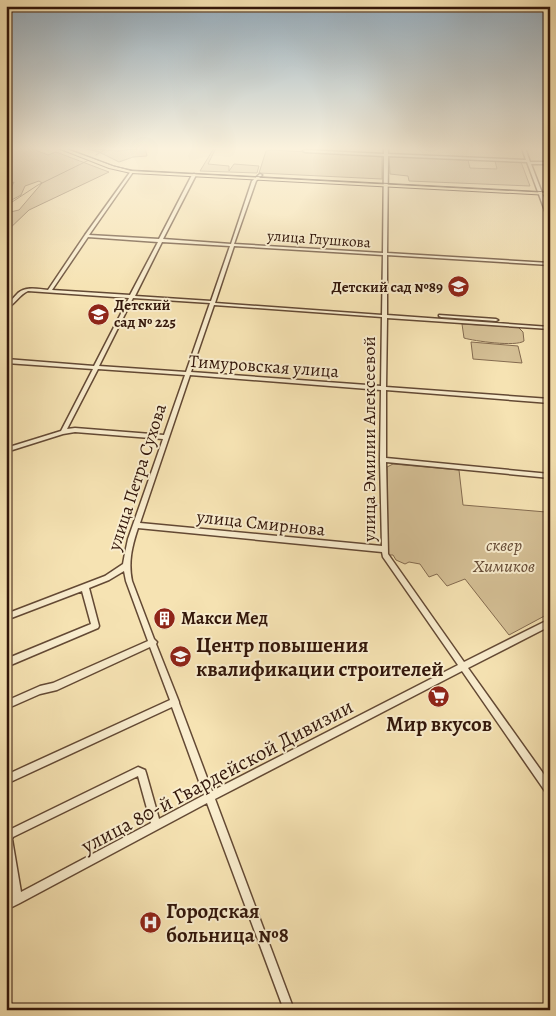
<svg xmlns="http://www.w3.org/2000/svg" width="556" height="1016" viewBox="0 0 556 1016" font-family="Alegreya,serif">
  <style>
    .green { fill: #d5c096; stroke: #846b50 }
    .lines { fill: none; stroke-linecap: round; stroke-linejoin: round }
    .stream { stroke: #7f674d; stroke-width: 1 }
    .minor-casing { stroke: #634934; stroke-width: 3 }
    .major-casing { stroke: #32160a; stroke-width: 2 }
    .minor { fill: #f9edce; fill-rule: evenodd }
    .major { fill: #f6e3b3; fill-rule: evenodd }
    .tram { stroke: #32160a; stroke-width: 1 }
    .labels { text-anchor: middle; stroke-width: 4; stroke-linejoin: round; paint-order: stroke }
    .far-street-label { font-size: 15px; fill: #32160a; stroke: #f9edce }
    .far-poi-label { font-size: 15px; font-weight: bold; fill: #32160a; stroke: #f9edce; text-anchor: end }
    .street-label { font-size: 18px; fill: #32160a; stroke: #f9edce }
    .park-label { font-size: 18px; font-style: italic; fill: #634934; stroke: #f9edce }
    .poi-label { font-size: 18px; font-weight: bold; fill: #32160a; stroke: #f9edce; text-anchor: start }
    .near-poi-label { font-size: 21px; font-weight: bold; fill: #32160a; stroke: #f9edce; text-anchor: start }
    .near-street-label { font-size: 21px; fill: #32160a; stroke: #f9edce }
  </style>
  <rect width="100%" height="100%" fill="#f6e3b3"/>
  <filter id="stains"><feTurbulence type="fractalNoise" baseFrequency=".004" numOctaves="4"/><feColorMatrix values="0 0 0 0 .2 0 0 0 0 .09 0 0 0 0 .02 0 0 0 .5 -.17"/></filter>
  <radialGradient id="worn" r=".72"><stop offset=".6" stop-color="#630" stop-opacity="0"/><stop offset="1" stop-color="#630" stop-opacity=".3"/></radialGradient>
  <path class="green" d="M6,148h24l18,7 8,-3 53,20 -80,38 -23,22v-19l13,-3 23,-27 -3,-2 -14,5 -4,9 -15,8v-8l4,-5 -4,1v-2l5,-1 3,-6 -8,4z
    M84,148l33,3 28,-3 2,8 -14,1 -14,5 -20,-10z
    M214,148h2l-8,16 21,2v5l5,-7 25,2 -2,7 -57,-2z
    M271,150l111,6v23l-123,-6 7,-22z
    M389,156l79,4 2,8 27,1 -2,-8 26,1 9,24 -121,-5 -1,-5 -18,-2z
    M462,324l56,3 5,5 1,9c-8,6 -50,0 -60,-3z
    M471,342l47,4 4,17 -49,-4z
    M393,464l66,6 4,35 83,7 4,17v84l-41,22 -44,-56 -18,7 -10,-12 -8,3 -9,-13 -11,-2 -4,2 -9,-4 -3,-5h-4l-1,-5 -1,-83z"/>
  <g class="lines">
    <path class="stream" d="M96,155l12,-7
      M6,206l32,-21 51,-25"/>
    <defs>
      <path id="minor" d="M384,148h4v6l138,6 -4,-12h3l5,14h20v2h-19l19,50v6l-2,-1 -21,-57 -139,-6 -1,97 163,10v2l-163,-10v60l163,12v2l-163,-11 -1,69 164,12v4l-164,-13v68l164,16v4l-164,-16 2,92 76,108 86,-43v7l-82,42 82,115v12l-3,-1 -85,-123 -247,128 79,211h-10l-77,-207 -187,100 -14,7v-10l6,-3 -6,-35 1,-31 131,-64 7,3 1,3 13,46 45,-24 -32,-88 -166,77v-9l164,-75 -20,-53 -93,43 -17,4 -34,15v-8l34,-15 13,-3 95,-42 -22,-60 -2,-10 -15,9 -20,8 10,38 -1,2 -92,39v-8l85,-35 -9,-33 -76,29v-6l99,-38 18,-12 2,-11 3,-14 35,-100 -88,-7 -12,2 -57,18v-4l55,-17 32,-62 -87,-6v-4l88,7 35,-68 -101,-7c-9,4 -13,13 -22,18v-3c4,-4 8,-9 12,-13 8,-7 20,-4 30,-3l37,-55 46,-64 2,1 -44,63 70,4 33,-64 2,-1 2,1 -33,64 68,5 21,-63 8,-7 2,1 -6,6 -22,63 149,9 1,-97 -79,-4 -2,-1 2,-1 79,4zM88,237l70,5 -28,53 -78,-5zM162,242l68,4 -19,55 -76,-5zM234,246l149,9 -1,60 -167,-12zM133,298l77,5 -24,69 -87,-6zM214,305l168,12 -1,69 -190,-14zM98,369l87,6 -21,60 -89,-7 -8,1zM190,375l191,15 -1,70 2,86 -242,-23zM138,528l244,24 1,5 75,108 -246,126 -33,-88v-1l-23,-58 1,-2 -3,-3 -22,-58c-4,-19 0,-35 6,-53zM138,776l13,47 -130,69 -9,-53 1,-2z
        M439,315l57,4 2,1 -2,1 -55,-4 -2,-1z"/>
      <path id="major" d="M58,148h7l48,18 18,5 419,22v2l-419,-22 -22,-5z"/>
    </defs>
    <use href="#minor" class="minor-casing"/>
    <use href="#major" class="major-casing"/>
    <use href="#minor" class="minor"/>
    <use href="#major" class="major"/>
    <path class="tram" d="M65,148l49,18 18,4 418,22"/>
  </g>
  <linearGradient id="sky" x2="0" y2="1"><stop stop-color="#93abbc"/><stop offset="0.51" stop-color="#fbf2dd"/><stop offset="1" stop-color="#fbf2dd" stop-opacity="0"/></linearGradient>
  <rect width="556" height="291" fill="url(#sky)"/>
  <defs>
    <symbol id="school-disc" viewBox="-11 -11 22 22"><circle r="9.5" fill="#8f2418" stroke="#f9edce"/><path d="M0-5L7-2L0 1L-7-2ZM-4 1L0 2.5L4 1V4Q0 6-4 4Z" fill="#fff"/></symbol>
    <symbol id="building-disc" viewBox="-11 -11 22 22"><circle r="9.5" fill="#8f2418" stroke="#f9edce"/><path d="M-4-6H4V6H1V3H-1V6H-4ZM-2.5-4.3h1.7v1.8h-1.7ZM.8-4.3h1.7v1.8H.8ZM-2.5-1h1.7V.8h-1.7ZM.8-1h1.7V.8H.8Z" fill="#fff"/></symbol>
    <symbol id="university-disc" viewBox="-11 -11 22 22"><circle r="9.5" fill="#8f2418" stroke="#f9edce"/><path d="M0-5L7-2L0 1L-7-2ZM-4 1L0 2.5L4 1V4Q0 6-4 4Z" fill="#fff"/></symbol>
    <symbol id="supermarket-disc" viewBox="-11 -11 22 22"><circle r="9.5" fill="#8f2418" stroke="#f9edce"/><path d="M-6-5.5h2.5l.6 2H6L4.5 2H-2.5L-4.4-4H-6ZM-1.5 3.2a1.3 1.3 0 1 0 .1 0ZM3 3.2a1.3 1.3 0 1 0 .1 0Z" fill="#fff"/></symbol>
    <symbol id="hospital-disc" viewBox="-11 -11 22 22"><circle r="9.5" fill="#8f2418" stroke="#f9edce"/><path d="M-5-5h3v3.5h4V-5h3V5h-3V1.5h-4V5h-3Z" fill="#fff"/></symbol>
  </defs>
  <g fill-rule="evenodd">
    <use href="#school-disc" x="446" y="274" width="25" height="25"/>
    <use href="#school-disc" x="86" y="302" width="25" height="25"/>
    <use href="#building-disc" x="152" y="606" width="25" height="25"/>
    <use href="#university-disc" x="168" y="644" width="25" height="25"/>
    <use href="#supermarket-disc" x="426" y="684" width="25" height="25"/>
    <use href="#hospital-disc" x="138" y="910" width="25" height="25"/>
  </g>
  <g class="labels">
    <g class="far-street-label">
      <text transform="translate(319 239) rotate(4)" y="5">улица Глушкова</text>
    </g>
    <g class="far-poi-label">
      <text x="443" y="292">Детский сад №89</text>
      <text x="114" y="310" text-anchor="start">Детский<tspan x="114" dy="17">сад № 225</tspan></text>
    </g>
    <g class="street-label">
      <text transform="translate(264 366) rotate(4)" y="6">Тимуровская улица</text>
      <text transform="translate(369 439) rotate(-90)" y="6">улица Эмилии Алексеевой</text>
      <text transform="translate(137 477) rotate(-72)" y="6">улица Петра Сухова</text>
      <text transform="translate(261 523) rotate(6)" y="6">улица Смирнова</text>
    </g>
    <g class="park-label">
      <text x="504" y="551">сквер<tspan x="504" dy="21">Химиков</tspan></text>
    </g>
    <g class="poi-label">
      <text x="181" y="624">Макси Мед</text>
    </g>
    <g class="near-poi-label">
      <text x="196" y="652">Центр повышения<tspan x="196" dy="24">квалификации строителей</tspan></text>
      <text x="439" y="731" text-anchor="middle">Мир вкусов</text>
      <text x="166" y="918">Городская<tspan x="166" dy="24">больница №8</tspan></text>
    </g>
    <g class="near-street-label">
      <text transform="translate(217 776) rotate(-28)" y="7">улица 80-й Гвардейской Дивизии</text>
    </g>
  </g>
  <rect width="556" height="1016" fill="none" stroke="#f6e3b3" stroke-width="25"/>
  <rect x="8" y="8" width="541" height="1001" fill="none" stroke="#32160a" stroke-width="2.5"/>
  <rect x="12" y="12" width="531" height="991" fill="none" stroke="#32160a"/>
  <rect width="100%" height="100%" filter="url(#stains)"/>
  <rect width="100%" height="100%" fill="url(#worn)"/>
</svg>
